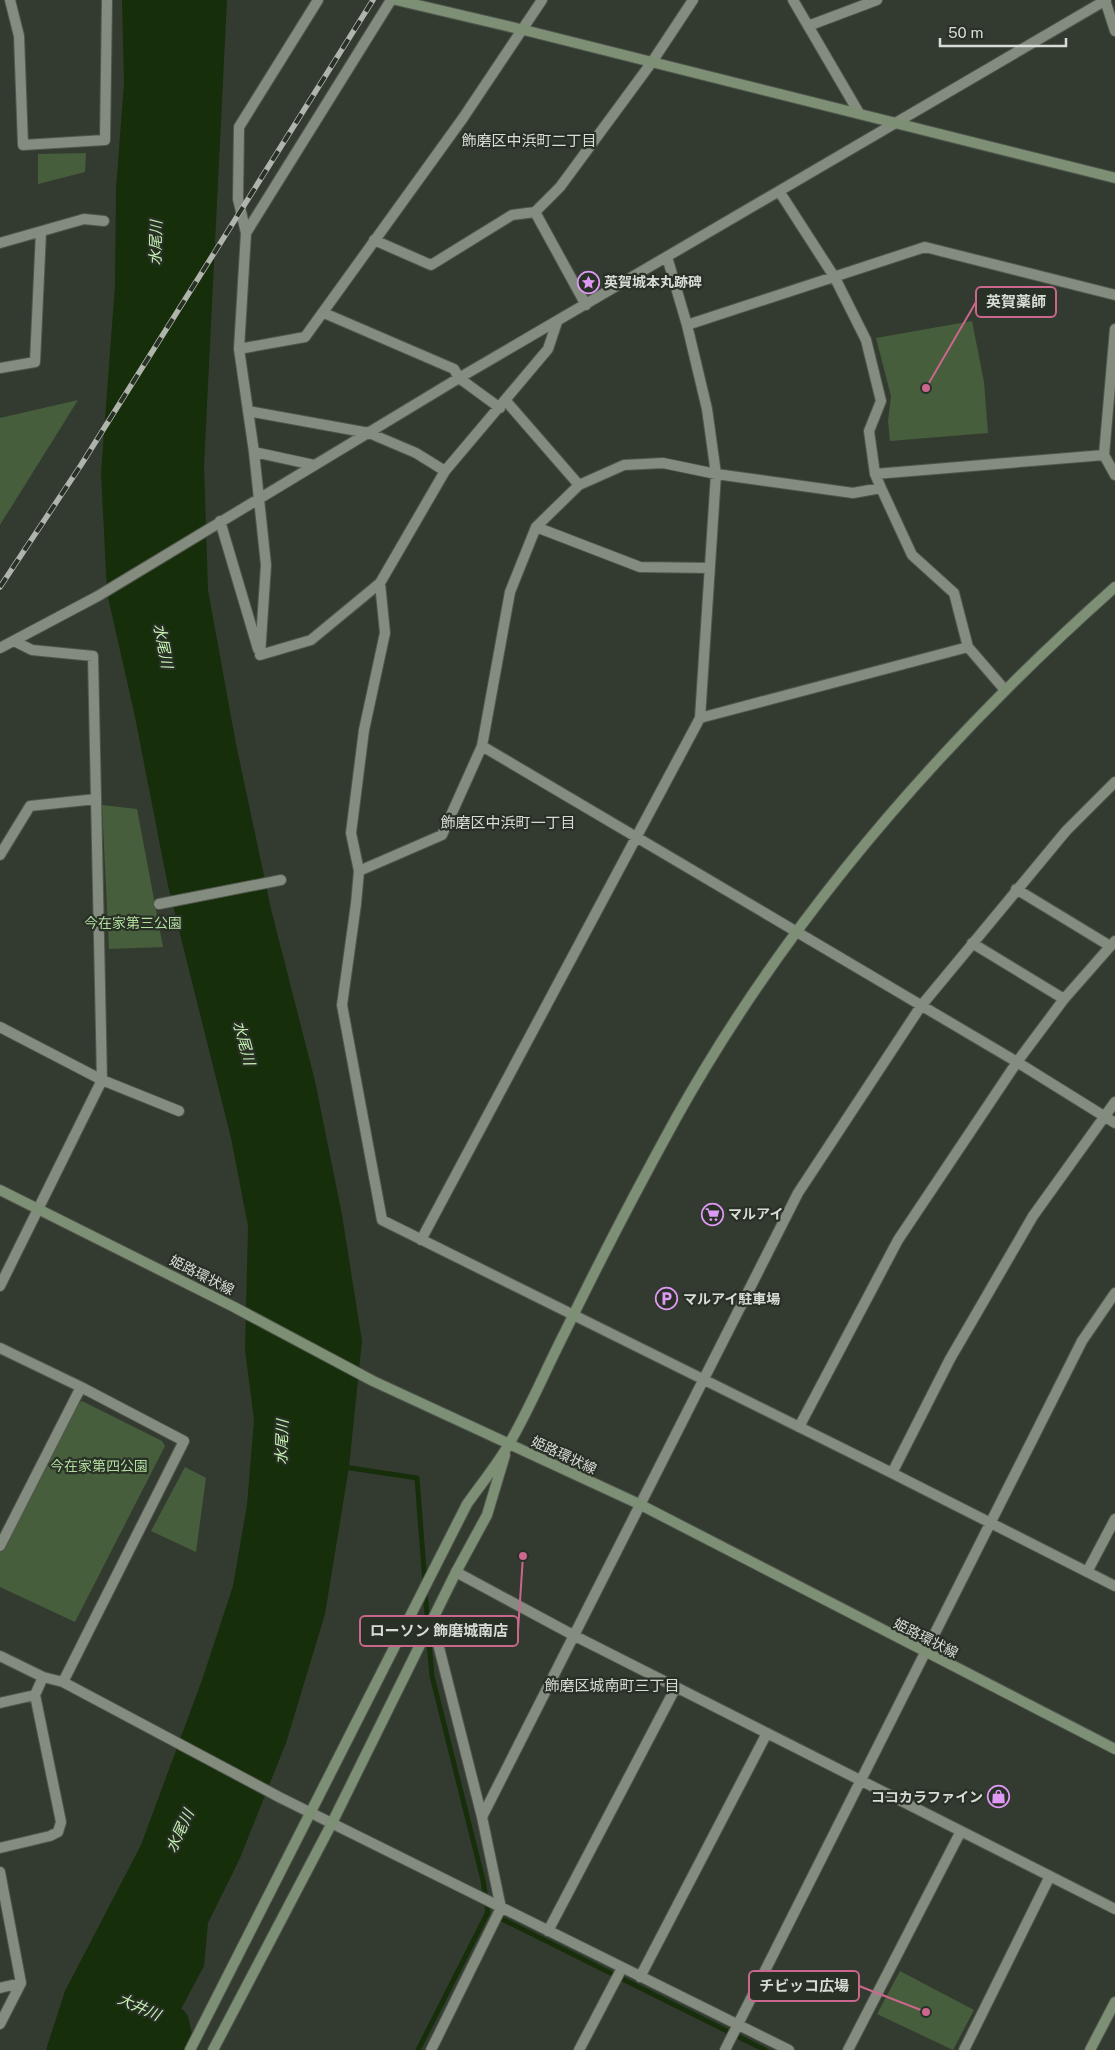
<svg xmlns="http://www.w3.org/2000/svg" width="1115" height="2050" viewBox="0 0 1115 2050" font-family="'Public Sans','Noto Sans JP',sans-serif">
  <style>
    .green { fill: #465e3c }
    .water { fill: #162e09 }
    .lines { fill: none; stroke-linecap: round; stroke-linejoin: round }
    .stream { stroke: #162e09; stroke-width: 5 }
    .river { stroke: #162e09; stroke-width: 30 }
    .street-casing { stroke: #50564d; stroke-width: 12 }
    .secondary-casing { stroke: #50564d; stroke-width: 12 }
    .street { stroke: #838c7f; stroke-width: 10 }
    .secondary { stroke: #7d9075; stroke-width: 10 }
    .rail-casing { stroke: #afb4ac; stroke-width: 5.5 }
    .rail { stroke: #293026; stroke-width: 4; stroke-dasharray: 11; stroke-linecap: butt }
    .labels { text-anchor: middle; stroke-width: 4.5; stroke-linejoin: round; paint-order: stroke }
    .poi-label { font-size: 14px; font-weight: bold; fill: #d8dcd6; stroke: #293026; text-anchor: start }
    .park-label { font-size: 14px; fill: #b2de9f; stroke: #293026 }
    .street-label { font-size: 14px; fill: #d8dcd6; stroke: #293026 }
    .neighbourhood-label { font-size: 15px; fill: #d8dcd6; stroke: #293026 }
    .water-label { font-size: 15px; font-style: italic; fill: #c4f1b1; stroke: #293026 }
    .leader { fill: none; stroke: #cb668c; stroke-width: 2 }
    .callout-dot { fill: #cb668c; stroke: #293026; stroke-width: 2 }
    .callout { fill: #293026; stroke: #cb668c; stroke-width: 2 }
    .callout-label { font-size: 15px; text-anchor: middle; font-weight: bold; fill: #d8dcd6 }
  </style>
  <rect width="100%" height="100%" fill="#333b30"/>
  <path class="green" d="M86,153l-1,19 -47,12v-30z
    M972,321l12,61 4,51 -98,8 -2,-20 3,-25 -15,-58z
    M78,400l-78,125v-107z
    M102,805l35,4 26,138 -54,2z
    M82,1401l80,40 3,5 -90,176 -75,-35v-34l72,-145z
    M185,1467l21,11 -10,74 -45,-21z
    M900,1971l74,39 -21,40 -76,-36z"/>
  <path class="water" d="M122,0h105l-23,466 4,124 28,154 35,165 44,172 27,134 20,126 -13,126 -24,147 -39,129 -46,115 -32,65 -4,43 -30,56 -10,28h-118l19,-59 76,-146 61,-165 31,-94 14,-81 7,-85 -9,-70 3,-124 -17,-88 -63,-252 -34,-174 -27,-119 -6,-120 14,-188 1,-96 8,-106z"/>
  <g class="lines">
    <path class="stream" d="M344,1467l73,11 8,105
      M425,1592l3,31
      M496,1916l269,134
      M418,2050l70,-138 -5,-32 -51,-204 -4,-44"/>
    <path class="river" d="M137,2006l37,16 6,28"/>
    <defs>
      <path id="street" d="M10,0l9,36 4,109 82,-5 2,-140
        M793,0l66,113
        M1105,0l10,31
        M808,26l69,-26
        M779,191l56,87 31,62 15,61 -12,30 6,43 6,14 31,67 42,38 14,54 37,43
        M246,233l145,-233
        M374,240l57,25 81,-50 23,-3
        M0,243l84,-24 20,2
        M667,257l20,68 20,84 9,65 -16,244
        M586,305l-51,-93 25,-25 92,-125 41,-62
        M324,313l130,56 5,9 41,30
        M687,325l238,-78 190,48
        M1115,329l-11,126 11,20
        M239,349l66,-12 158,-219 79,-118
        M0,368l35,-6 6,-130
        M506,401l73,84
        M248,411l121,22 47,20 29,18
        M254,452l60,13
        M875,474l229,-19
        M220,521l38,128
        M536,527l104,40 70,1
        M380,583l5,50 -21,97 -13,103 8,38 -3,33 -14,101 40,215 510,253 223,113
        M0,648l98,-52 361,-218 647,-378
        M260,655l6,-90 -12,-113 -15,-103 7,-116 -8,-34 1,-72 79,-127
        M260,655l51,-15 69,-57 65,-112 103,-122 9,-27
        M482,746l535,316 98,61
        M0,855l30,-49 66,-7
        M359,871l83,-36 40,-89 28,-154 26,-65 43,-42 45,-20 39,-2 53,11 137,19 28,-5
        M1016,889l94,57
        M159,904l122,-24
        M972,943l92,56
        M0,1027l102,53 77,31
        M421,1240l279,-522 268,-71
        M0,1286l102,-206 -9,-424 -61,-6 -18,-9
        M0,1348l81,39 103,54 -121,241
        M799,1427l99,-187 119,-178 47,-63 51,-58
        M892,1473l58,-114 83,-143 82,-114
        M0,1546l81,-159
        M456,1572l117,63 542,274
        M1087,1572l28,-53
        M0,1656l43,21 20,5 216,115 510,253
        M0,1703l35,-8
        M482,1817l316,-624 123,-187 145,-175 49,-49
        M0,1848l50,-12 8,-4 3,-10 -26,-127 8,-18
        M0,1872l21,111 -21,41
        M548,1931l128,-244
        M640,1977l127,-244
        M0,1988l21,-5
        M431,2050l70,-142 -19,-91 -50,-197
        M579,2050l43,-82
        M725,2050l357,-709 33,-48
        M848,2050l113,-219
        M964,2050l86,-174"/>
      <path id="secondary" d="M396,0l128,30 591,148
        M0,1190l234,117 139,74 266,123 476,245
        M190,2050l277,-546c14,-20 30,-39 42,-60 21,-36 37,-75 56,-112 35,-72 72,-143 110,-212 113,-203 268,-380 440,-533
        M213,2050l119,-227 124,-251 31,-57 18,-60
        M1090,2050l25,-48"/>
    </defs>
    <use href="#street" class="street-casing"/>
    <use href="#secondary" class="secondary-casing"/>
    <use href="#street" class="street"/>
    <use href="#secondary" class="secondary"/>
    <defs>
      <path id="rail" d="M0,587l81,-122 292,-465"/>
    </defs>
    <use href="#rail" class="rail-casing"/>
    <use href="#rail" class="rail"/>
  </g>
  <defs>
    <symbol id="sight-ring" viewBox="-11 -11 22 22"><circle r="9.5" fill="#293026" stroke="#dd99f3" stroke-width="1.5"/><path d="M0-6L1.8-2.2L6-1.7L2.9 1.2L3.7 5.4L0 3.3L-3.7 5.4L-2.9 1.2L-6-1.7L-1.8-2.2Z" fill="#dd99f3"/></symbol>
    <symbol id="supermarket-ring" viewBox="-11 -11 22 22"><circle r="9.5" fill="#293026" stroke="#dd99f3" stroke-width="1.5"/><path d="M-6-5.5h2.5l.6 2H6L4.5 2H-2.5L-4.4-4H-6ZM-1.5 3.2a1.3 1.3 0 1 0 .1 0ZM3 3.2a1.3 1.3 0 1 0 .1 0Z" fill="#dd99f3"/></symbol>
    <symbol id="parking-ring" viewBox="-11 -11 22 22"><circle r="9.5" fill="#293026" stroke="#dd99f3" stroke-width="1.5"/><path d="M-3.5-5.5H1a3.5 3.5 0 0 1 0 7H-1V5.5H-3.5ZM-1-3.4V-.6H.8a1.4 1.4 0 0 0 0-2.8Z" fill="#dd99f3"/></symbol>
    <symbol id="shop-ring" viewBox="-11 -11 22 22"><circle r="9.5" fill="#293026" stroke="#dd99f3" stroke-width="1.5"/><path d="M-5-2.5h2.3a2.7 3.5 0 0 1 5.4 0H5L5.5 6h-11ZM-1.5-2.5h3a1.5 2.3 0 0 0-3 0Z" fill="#dd99f3"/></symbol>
  </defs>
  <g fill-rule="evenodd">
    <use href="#sight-ring" x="576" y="270" width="25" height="25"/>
    <use href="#supermarket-ring" x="700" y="1202" width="25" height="25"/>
    <use href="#parking-ring" x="654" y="1286" width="25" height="25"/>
    <use href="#shop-ring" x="986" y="1784" width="25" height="25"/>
  </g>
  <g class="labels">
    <g class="poi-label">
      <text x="604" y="287">英賀城本丸跡碑</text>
      <text x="728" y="1219">マルアイ</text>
      <text x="683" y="1304">マルアイ駐車場</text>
      <text x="983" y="1802" text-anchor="end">ココカラファイン</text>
    </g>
    <g class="park-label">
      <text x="133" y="928">今在家第三公園</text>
      <text x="99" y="1471">今在家第四公園</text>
    </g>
    <g class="street-label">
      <text transform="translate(202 1275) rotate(27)" y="5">姫路環状線</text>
      <text transform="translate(564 1455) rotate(25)" y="5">姫路環状線</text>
      <text transform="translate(926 1638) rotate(27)" y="5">姫路環状線</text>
    </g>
    <g class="neighbourhood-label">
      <text x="529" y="146">飾磨区中浜町二丁目</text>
      <text x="508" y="828">飾磨区中浜町一丁目</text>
      <text x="612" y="1691">飾磨区城南町三丁目</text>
    </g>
    <g class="water-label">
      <text transform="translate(156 243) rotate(-89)" y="5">水尾川</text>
      <text transform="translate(163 646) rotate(79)" y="5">水尾川</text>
      <text transform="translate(244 1043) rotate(75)" y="5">水尾川</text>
      <text transform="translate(282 1442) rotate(-88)" y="5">水尾川</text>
      <text transform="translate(180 1831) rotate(-65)" y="5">水尾川</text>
      <text transform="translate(139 2007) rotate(24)" y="5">大井川</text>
    </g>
  </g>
  <path class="leader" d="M926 388L976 302M523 1556L518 1631M926 2012L859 1986"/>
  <g class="callout-dot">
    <circle cx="926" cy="388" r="5"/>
    <circle cx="523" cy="1556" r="5"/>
    <circle cx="926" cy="2012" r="5"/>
  </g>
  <g class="callout">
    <rect x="976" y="287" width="80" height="30" rx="5"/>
    <rect x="360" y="1616" width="158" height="30" rx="5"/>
    <rect x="749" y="1971" width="110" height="30" rx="5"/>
  </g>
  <g class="callout-label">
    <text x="1016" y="307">英賀薬師</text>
    <text x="439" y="1636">ローソン 飾磨城南店</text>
    <text x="804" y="1991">チビッコ広場</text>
  </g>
  <path d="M940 38v8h126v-8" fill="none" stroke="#d8dcd6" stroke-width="2.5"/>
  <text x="948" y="38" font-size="15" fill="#d8dcd6" stroke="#293026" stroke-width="4" paint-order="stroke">50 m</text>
</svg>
